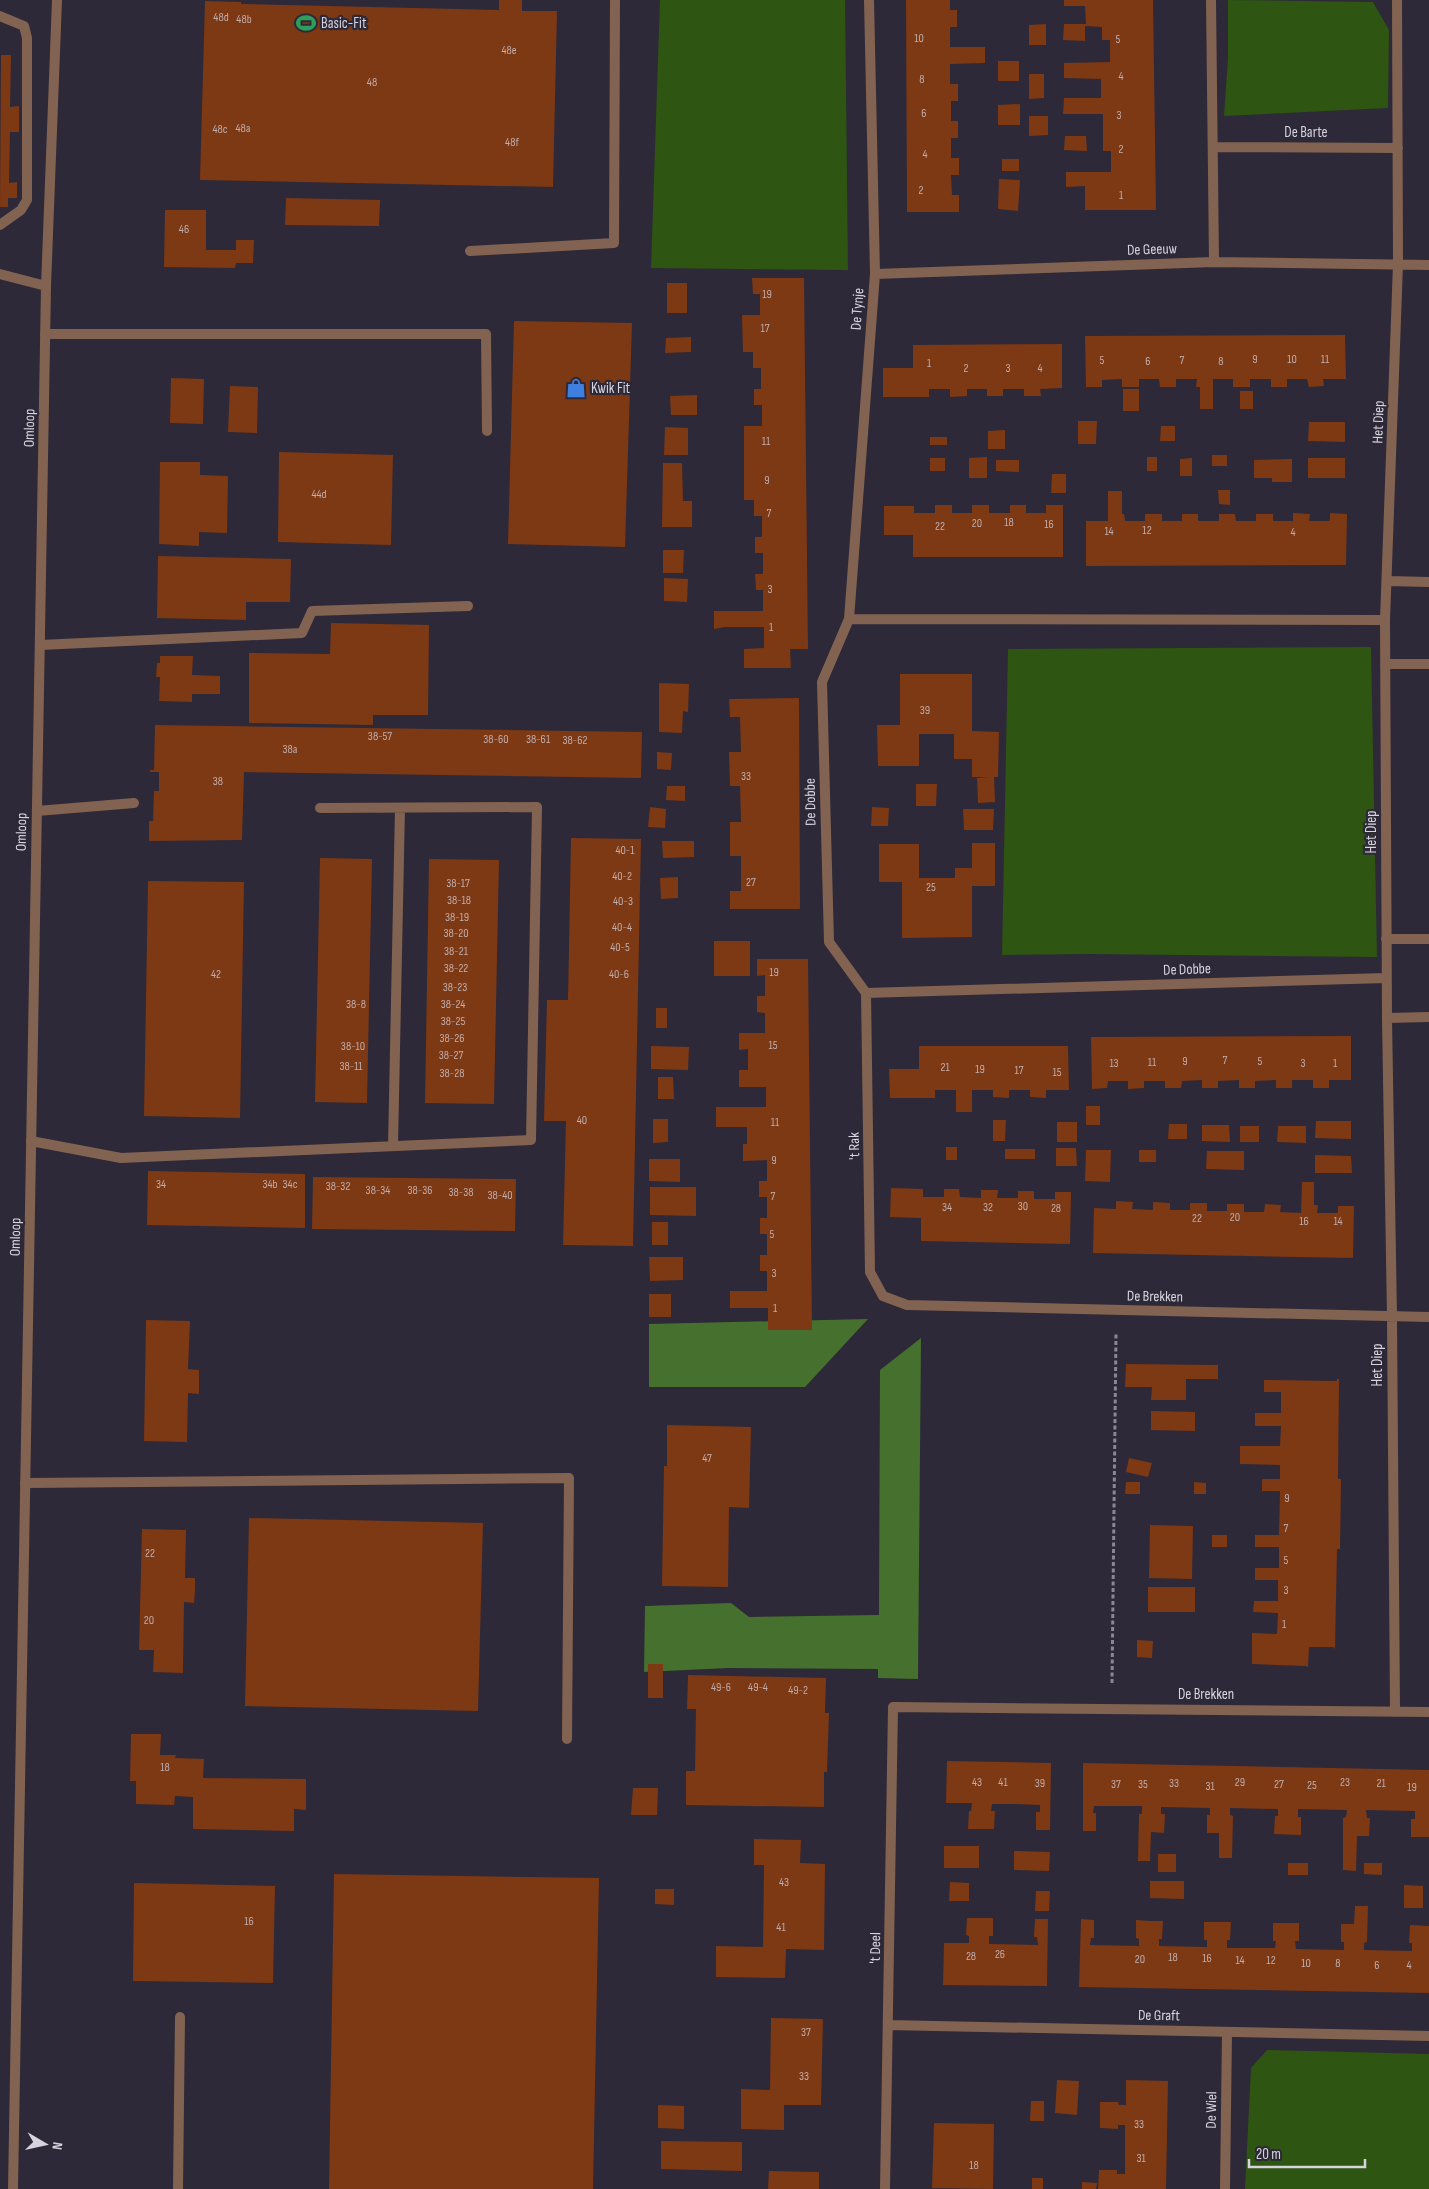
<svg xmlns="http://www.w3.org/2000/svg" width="1429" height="2189" viewBox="0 0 1429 2189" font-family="'Sofia Sans Condensed',sans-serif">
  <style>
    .green { fill: #2e5512 }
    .forest { fill: #46702e }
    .building { fill: #7d3814 }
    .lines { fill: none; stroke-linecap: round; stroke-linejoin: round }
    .path { stroke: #8a8793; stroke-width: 3; stroke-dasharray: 4 2.5; stroke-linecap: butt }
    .service { stroke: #826351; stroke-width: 10 }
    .minor { stroke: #826351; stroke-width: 10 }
    .labels { text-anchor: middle; stroke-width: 4.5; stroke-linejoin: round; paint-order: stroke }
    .number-label { font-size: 12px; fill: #c0adac }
    .poi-label { font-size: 15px; fill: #d6d4de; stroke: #2d2938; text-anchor: start }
    .street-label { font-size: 15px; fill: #d6d4de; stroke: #2d2938 }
  </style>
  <rect width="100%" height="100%" fill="#2d2938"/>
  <path class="green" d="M660,0h185l3,270 -197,-2z
    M1228,0l145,2 16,28 -1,78 -164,8 4,-58z
    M1371,647l6,310 -286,-3 -89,1 6,-306z
    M1267,2050l162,4v135h-184l6,-121z"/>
  <path class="forest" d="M868,1319l-63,68h-156v-63z
    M921,1338l-3,341 -40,-1v-9l-150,-1 -84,4 1,-66 86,-3 18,14 130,-2 1,-245z"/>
  <path class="building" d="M499,0h23v11h35l-4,176 -353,-7 5,-179 36,1v2l258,6z
    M906,0h44v10h7v17h-7v20h35v16l-35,1v20h8v17h-7v20h7v17h-7v20h8v17h-8l1,20h7v17h-52z
    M1064,0h89l3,210h-71v-24l-19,1v-15h45v-21h-8v-37h-40l1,-16h37v-19l-37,-1v-15l46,-1v-22h-8v-13l-17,-1v15l-22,-1 1,-16h22l-1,-18h-21z
    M1046,24v21h-17v-20z
    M1,55h10l-1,52 9,-1v26h-9l-1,51 8,-1v16h-9v9h-8z
    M998,61h21v20h-21z
    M1029,74h15v24l-15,1z
    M1020,104v21h-22v-20z
    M1029,116h19v19l-19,1z
    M1065,136h21l1,15 -23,-1z
    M1002,159h17v12h-17z
    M999,179l21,1 -2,31 -20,-2z
    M286,198l94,2 -1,26 -94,-1z
    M165,210h41v40h30v-10h18l-1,23h-17l-1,5 -71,-1z
    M752,278h52l4,371h-18l1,19h-47v-19l20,-1v-21h-39l-11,2v-18h49v-21h-7l-1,-16h8v-21h-8v-16h7v-21h-8v-16h-10v-74h18v-21h-8v-16h7v-21h-8v-16h-10l-1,-37h18v-21h-7z
    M667,283h20v30h-20z
    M514,321l118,2 -7,224 -117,-3z
    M1345,335l1,44h-23l1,7 -15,1 -2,-8h-20v8h-16v-8h-21v8h-17v-8h-20v30h-13v-22h-4l1,-8h-21v8h-16l-1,-8h-20v8h-17v-8l-20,1v7h-16l-1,-51z
    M691,337v15l-26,1 1,-15z
    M1062,344v44l-22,1 1,7h-17v-7h-21v7h-16v-7h-20v7l-17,1v-8h-21v8h-46v-29h30v-23z
    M171,378l33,1 -1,45 -33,-1z
    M230,386l28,1 -1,46 -29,-1z
    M1123,389h16v22h-16z
    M1240,391h13v18h-13z
    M697,395v20h-26l-1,-19z
    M1078,421h19l-1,23h-18z
    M1309,422h36v20l-37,-1z
    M1161,426h14v15h-15z
    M665,427l23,1v27h-24z
    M1005,430v19h-17v-18z
    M930,437h17v8h-17z
    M279,452l114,3 -2,90 -113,-3z
    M1212,455h15v11h-15z
    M987,457v21h-18v-20z
    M1147,457h10v14h-10z
    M930,458h15v13h-15z
    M1192,458v18h-12v-17z
    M1308,458h37v20h-37z
    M1292,459v23h-20v-4h-18v-18z
    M996,460h23v12l-23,-1z
    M160,462h40v13l28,1 -1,57 -28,-1v14l-40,-2z
    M663,463h19l1,38h9v26h-30z
    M1052,474h14v19h-15z
    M1218,490h12v15l-11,-1z
    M1108,491h14v23h2l1,7h20v-7h17v7h20v-7h16v7h21v-7h16l1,7h20v-7h17v7h20v-8l17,1 -1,7h21v-8l17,1 -1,51 -260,1v-45h22z
    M935,505h17v8h20v-8h17v8h21v-8h16v8h20v-8h17v52h-150v-22h-29v-29h30v7h21z
    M663,550h21l-1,23h-20z
    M158,556l133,3 -1,43h-44v18l-89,-2z
    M664,578l24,1 -1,23 -23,-1z
    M331,623l98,2 -1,90h-55v10l-124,-2v-70l81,1z
    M160,656h33l-1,19 28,1v18h-28v8l-33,-1 1,-24h-4l1,-14h3z
    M900,674h72v57l27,1 -1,45h-4l1,25 -17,1 -1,-25 11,-1h-16v-18h-18v-25h-35v32h-41l-1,-41h23z
    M659,683l30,1 -1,28 -5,-1 -1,22 -23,-1z
    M799,698l1,211h-70v-18h11v-35h-11v-34h11l-1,-36h-10l-1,-34h12l-1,-35h-10l-1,-18z
    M155,725l487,7 -1,46 -397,-6 -2,68 -93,1v-20h4l1,-30h5v-19h-9v-2h4z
    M657,752l15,1 -1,17 -14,-1z
    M916,784h21l-1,22h-20z
    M667,786h18v15l-19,-1z
    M650,807l16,2 -1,19 -17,-1z
    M872,807l17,1 -1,18h-17z
    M963,809h31l-1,21h-29z
    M571,838l70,1 -8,407 -70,-1 3,-124h-22l3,-121h21z
    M662,841h32v16l-31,1z
    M972,843h23v43h-23v51l-70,1v-56h-23v-38h40v34h36v-10h17z
    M320,858l52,1 -5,244 -52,-1z
    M429,859l70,1 -5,244 -69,-1z
    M678,877v21l-17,1 -1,-21z
    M148,881l96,1 -4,236 -96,-2z
    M714,941h36v35h-36z
    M757,959h51l4,371h-44v-22h-38v-17h37v-20h-7v-16h7v-21h-7v-16h7v-21h-8v-16h8v-21l-24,1v-17h4v-17h-31v-20h50v-20h-27v-17h9v-21l-9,1v-17h26v-20l-8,-1v-16h8v-21l-8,1z
    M656,1008h11v20h-11z
    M1351,1036v44h-22v8h-16v-8h-21v8h-16v-8l-21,1v7h-16v-8l-21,1v7h-16v-8l-20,1 -1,7h-16v-7h-21v7l-16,1v-8h-20l-1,7 -15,1 -1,-52z
    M651,1046l38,1 -1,23 -37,-1z
    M919,1046h149l1,44h-23v8l-16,-1v-7h-21v8l-16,-1v-7h-21v22h-16v-22h-21v8h-45l-1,-29h30z
    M658,1077h15l1,22h-16z
    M1086,1106h14v19h-14z
    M653,1119h15v23l-15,1z
    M993,1120h13l-1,21h-12z
    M1316,1121h35v18l-36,-1z
    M1057,1122h20v20h-20z
    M1169,1124h18v15h-19z
    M1202,1125h27l1,17 -28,-1z
    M1240,1126h19v16h-19z
    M1278,1126h28v17l-29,-1z
    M946,1147h11v13h-11z
    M1056,1148h20l1,18h-21z
    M1005,1149h30v10h-30z
    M1086,1150h25l-1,32 -25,-1z
    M1139,1150h17v12h-17z
    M1207,1151h37v19l-38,-1z
    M1315,1155l36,1 1,17h-37z
    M649,1159h31v23l-31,-1z
    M148,1171l157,3v54l-158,-3z
    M313,1177l203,2 -1,52 -203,-2z
    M1302,1182h12v23h4l-1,8h21v-7h16l-1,52 -260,-5 1,-45 22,1v-8l17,1 -1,7 21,1v-8l17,1v7h20v-7h17v8h20v-7h17v8h20l1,-8 16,1 -1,7 21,1z
    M650,1187h46v29l-46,-1z
    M891,1188l32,1v8h21v-8h15l1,8 21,1v-8h17l-1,8h21v-7h16v8h21v-7h16l-1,52 -149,-3v-23l-31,-1z
    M652,1222h16v23h-16z
    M649,1257h34v23l-33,1z
    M649,1294h22v23h-22z
    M146,1320l44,1 -2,48 11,1v24l-11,-1 -1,49 -43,-1z
    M1126,1364l92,1v14h-32v21h-35l1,-13h-27z
    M1337,1379h2l-1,100h3l-1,70h-3l-2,100 -2,-2h-24l-1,20 -2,-1 -54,-2v-31l25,1 1,-21 -25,-1 1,-11h24v-21h-23v-12h24v-21h-24v-12h24l1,-44h-18v-12h18v-14l-40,-1v-18h40l1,-20h-26v-13h26v-21h-17v-12l73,1z
    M1151,1411l44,1v19l-44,-1z
    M667,1425l84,2 -2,81 -20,-1 -1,80 -66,-1 2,-120h3z
    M1129,1458l23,5 -4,14 -22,-5z
    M1126,1482h14v12h-15z
    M1194,1482l12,1v11h-12z
    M249,1518l234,5 -5,188 -233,-5z
    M1150,1525l43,1 -1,53 -43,-1z
    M142,1529l44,1 -1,48h10v13l-1,12 -10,-1 -1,71 -30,-1 1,-22h-15z
    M1212,1535h15v12h-15z
    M1148,1587h47v25h-47z
    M1137,1640l16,1 -1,17 -15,-1z
    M648,1664h15v34h-15z
    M688,1675l138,3 -1,35h4l-2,59h-3v35l-138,-2v-34h9l1,-62h-9z
    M131,1734h30l-1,21h16l-1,3 29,1 -1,19 103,1v31l-12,-1v22l-101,-2v-32l-18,-1 -1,9 -38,-1v-23h-6z
    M947,1761l104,2 -1,67h-14v-18h4v-7l-24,-1h-24l-1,7h4l-1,18h-26l1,-18h2l1,-8h-26z
    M1083,1763l346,7v67h-18v-18h4v-8l-49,-1 1,8h3l-1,18h-12l-1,35 -13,-1v-52l3,-1 1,-7 -49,-1v8h3v18l-27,-1 1,-18h3v-7l-48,-1v7l3,1 -1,42h-13v-25h-12v-18h3v-7l-49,-1v7h4l-1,19 -13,-1 -1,29h-12l1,-47h3v-8h-48l-1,7h3v18h-13z
    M633,1788h25l-1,27h-26z
    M754,1839l47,1 -1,23 25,1 -1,86 -38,-1 -1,29 -69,-1v-31l47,1 1,-82h-10z
    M944,1846h35v22h-35z
    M1014,1851l36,1 -1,19 -35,-1z
    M1158,1854h18v18h-18z
    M1288,1863h20v12h-20z
    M1364,1863h18v12l-18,-1z
    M334,1874l265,4 -6,311h-264z
    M1150,1881h34v18l-34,-1z
    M950,1882l19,1v18h-20z
    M134,1883l141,3 -2,97 -140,-2z
    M1404,1885l19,1v22h-19z
    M655,1889h19v16l-19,-1z
    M1036,1891h14l-1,20h-14z
    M1355,1906h13l-1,36 -3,1v7l48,1v-8h-3l1,-18 19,1v67l-350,-6 2,-68 13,1v18h-3l-1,7 49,1v-7l-3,-1v-18l14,1h13l-1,18h-3v7l48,1v-7h-3v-18h27l-1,18h-3v8h48l1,-7h-3v-18h26v18h-4l1,8 48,1v-8h-3v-18h13z
    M967,1918h26v18h-4v8l49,1 -1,-8h-3l1,-18h13l-1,67 -104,-1 1,-42h25v-7l-3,-1z
    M771,2018l52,1 -2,86h-37v25l-43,-1v-40l29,1z
    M1057,2080l22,1 -2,34 -22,-2z
    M1126,2080l42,1 -2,108h-68l1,-19h18v4h8v-49h-7v4l-18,-1v-26h18l1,3h7z
    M1031,2101h13v20h-14z
    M658,2105l26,1v23l-26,-1z
    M934,2123l60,1 -1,65 -61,-1z
    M661,2141l81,1v29l-81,-2z
    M769,2171l50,1v17h-51z
    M1032,2178h11v11h-11z
    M1082,2182l15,1 -1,6h-14z"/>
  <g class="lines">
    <path class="path" d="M1112,1683l4,-349"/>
    <path class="service" d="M0,16l24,10 3,12v162l-6,10 -21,15
      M470,251l144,-8 1,-243
      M45,334h441l1,97
      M40,645l262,-12 10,-22 156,-5
      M37,811l97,-8
      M31,1141l90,17 410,-18 6,-333 -217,1
      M393,1146l7,-338
      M25,1483l544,-5 -2,261
      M178,2189l2,-172"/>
    <path class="minor" d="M1211,0l3,262
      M1213,147l185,1
      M0,274l46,12 -33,1903
      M875,274l339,-12 215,3
      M46,286l11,-286
      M1387,581l42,1
      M849,619l26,-345 -6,-274
      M1385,620l-536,-1 -27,63 7,260 37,51 520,-15
      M1385,664h44
      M1386,939h43
      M866,993l4,279 13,24 24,9 522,12
      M1387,1018l42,-1
      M1395,1711l-3,-394 -5,-299 -2,-398 13,-356 -1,-264
      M888,2025l541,11
      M885,2189l8,-482 536,5
      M1225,2189l2,-157"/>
  </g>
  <defs>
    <symbol id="stadium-bare" viewBox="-9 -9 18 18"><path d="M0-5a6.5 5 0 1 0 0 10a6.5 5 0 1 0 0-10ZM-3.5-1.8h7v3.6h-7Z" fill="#2e9e5b" stroke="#2d2938" stroke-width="2.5" paint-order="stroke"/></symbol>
    <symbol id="shop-bare" viewBox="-9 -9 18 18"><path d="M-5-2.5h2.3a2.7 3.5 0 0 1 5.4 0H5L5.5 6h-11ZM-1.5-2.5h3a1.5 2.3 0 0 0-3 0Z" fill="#3f7fe0" stroke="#2d2938" stroke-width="2.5" paint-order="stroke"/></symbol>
  </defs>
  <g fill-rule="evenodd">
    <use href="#stadium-bare" x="292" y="9" width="28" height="28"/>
    <use href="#shop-bare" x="562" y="374" width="28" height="28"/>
  </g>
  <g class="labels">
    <g class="number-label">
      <text x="221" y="21">48d</text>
      <text x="244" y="23">48b</text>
      <text x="919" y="42">10</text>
      <text x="1118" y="43">5</text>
      <text x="509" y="54">48e</text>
      <text x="1121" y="80">4</text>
      <text x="922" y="83">8</text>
      <text x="372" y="86">48</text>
      <text x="924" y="117">6</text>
      <text x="1119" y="119">3</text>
      <text x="243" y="132">48a</text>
      <text x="220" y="133">48c</text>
      <text x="512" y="146">48f</text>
      <text x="1121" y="153">2</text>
      <text x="925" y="158">4</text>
      <text x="921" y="194">2</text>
      <text x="1121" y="199">1</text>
      <text x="184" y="233">46</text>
      <text x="767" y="298">19</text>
      <text x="765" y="332">17</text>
      <text x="1255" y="363">9</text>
      <text x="1292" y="363">10</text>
      <text x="1325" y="363">11</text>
      <text x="1102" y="364">5</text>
      <text x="1182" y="364">7</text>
      <text x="1148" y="365">6</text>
      <text x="1221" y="365">8</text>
      <text x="929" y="367">1</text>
      <text x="966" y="372">2</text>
      <text x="1008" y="372">3</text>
      <text x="1040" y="372">4</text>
      <text x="766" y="445">11</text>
      <text x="767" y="484">9</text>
      <text x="319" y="498">44d</text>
      <text x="769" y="517">7</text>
      <text x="1009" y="526">18</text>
      <text x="977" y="527">20</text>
      <text x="1049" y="528">16</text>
      <text x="940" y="530">22</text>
      <text x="1147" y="534">12</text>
      <text x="1109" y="535">14</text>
      <text x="1293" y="536">4</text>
      <text x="770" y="593">3</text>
      <text x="771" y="631">1</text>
      <text x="925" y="714">39</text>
      <text x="380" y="740">38-57</text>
      <text x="496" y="743">38-60</text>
      <text x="538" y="743">38-61</text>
      <text x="575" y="744">38-62</text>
      <text x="290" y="753">38a</text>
      <text x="746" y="780">33</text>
      <text x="218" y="785">38</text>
      <text x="625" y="854">40-1</text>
      <text x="622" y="880">40-2</text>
      <text x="751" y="886">27</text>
      <text x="458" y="887">38-17</text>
      <text x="931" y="891">25</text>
      <text x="459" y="904">38-18</text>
      <text x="623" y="905">40-3</text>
      <text x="457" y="921">38-19</text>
      <text x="622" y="931">40-4</text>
      <text x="456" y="937">38-20</text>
      <text x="620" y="951">40-5</text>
      <text x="456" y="955">38-21</text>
      <text x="456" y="972">38-22</text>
      <text x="774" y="976">19</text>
      <text x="216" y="978">42</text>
      <text x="619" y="978">40-6</text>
      <text x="455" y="991">38-23</text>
      <text x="356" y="1008">38-8</text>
      <text x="453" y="1008">38-24</text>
      <text x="453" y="1025">38-25</text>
      <text x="452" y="1042">38-26</text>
      <text x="773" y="1049">15</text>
      <text x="353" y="1050">38-10</text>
      <text x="451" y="1059">38-27</text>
      <text x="1225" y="1064">7</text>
      <text x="1185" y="1065">9</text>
      <text x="1260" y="1065">5</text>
      <text x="1152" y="1066">11</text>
      <text x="1114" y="1067">13</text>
      <text x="1303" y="1067">3</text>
      <text x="1335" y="1067">1</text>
      <text x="351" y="1070">38-11</text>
      <text x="945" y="1071">21</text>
      <text x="980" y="1073">19</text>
      <text x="1019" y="1074">17</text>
      <text x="1057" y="1076">15</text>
      <text x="452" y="1077">38-28</text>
      <text x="582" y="1124">40</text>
      <text x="775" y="1126">11</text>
      <text x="774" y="1164">9</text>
      <text x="161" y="1188">34</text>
      <text x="270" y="1188">34b</text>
      <text x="290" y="1188">34c</text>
      <text x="338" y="1190">38-32</text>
      <text x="378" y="1194">38-34</text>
      <text x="420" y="1194">38-36</text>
      <text x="461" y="1196">38-38</text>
      <text x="500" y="1199">38-40</text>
      <text x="773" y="1200">7</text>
      <text x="1023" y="1210">30</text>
      <text x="947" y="1211">34</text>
      <text x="988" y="1211">32</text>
      <text x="1056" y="1212">28</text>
      <text x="1235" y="1221">20</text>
      <text x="1197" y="1222">22</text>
      <text x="1304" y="1225">16</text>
      <text x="1338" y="1225">14</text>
      <text x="772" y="1238">5</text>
      <text x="774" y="1277">3</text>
      <text x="775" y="1312">1</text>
      <text x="707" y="1462">47</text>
      <text x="1287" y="1502">9</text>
      <text x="1286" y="1532">7</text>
      <text x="150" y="1557">22</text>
      <text x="1286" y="1564">5</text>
      <text x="1286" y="1594">3</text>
      <text x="149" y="1624">20</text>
      <text x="1284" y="1628">1</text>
      <text x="721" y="1691">49-6</text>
      <text x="758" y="1691">49-4</text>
      <text x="798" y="1694">49-2</text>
      <text x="165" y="1771">18</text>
      <text x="977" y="1786">43</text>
      <text x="1003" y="1786">41</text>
      <text x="1240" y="1786">29</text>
      <text x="1345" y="1786">23</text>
      <text x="1040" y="1787">39</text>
      <text x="1174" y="1787">33</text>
      <text x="1381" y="1787">21</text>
      <text x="1116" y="1788">37</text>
      <text x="1143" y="1788">35</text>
      <text x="1279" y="1788">27</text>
      <text x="1312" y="1789">25</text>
      <text x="1210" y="1790">31</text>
      <text x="1412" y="1791">19</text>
      <text x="784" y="1886">43</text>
      <text x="249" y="1925">16</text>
      <text x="781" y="1931">41</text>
      <text x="1000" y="1958">26</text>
      <text x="971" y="1960">28</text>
      <text x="1173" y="1961">18</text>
      <text x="1207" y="1962">16</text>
      <text x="1140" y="1963">20</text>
      <text x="1240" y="1964">14</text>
      <text x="1271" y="1964">12</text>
      <text x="1306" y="1967">10</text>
      <text x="1338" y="1967">8</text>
      <text x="1377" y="1969">6</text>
      <text x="1409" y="1969">4</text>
      <text x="806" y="2036">37</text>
      <text x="804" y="2080">33</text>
      <text x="1139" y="2128">33</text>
      <text x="1141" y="2162">31</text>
      <text x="974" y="2169">18</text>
    </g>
    <g class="poi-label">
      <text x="321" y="28">Basic-Fit</text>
      <text x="591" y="393">Kwik Fit</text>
    </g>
    <g class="street-label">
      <text x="1306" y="137">De Barte</text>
      <text transform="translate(1152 249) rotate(-2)" y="5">De Geeuw</text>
      <text transform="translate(857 309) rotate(-86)" y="5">De Tynje</text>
      <text transform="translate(1378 422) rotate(-88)" y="5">Het Diep</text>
      <text transform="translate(29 428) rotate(-89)" y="5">Omloop</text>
      <text transform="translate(810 802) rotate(-91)" y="5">De Dobbe</text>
      <text transform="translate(21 832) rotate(-89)" y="5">Omloop</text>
      <text transform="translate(1371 832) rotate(-90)" y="5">Het Diep</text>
      <text transform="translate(1187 969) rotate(-2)" y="5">De Dobbe</text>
      <text transform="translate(854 1146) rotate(-91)" y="5">'t Rak</text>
      <text transform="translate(15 1237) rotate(-89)" y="5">Omloop</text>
      <text transform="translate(1155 1296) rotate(1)" y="5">De Brekken</text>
      <text transform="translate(1377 1365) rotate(-90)" y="5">Het Diep</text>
      <text x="1206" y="1699">De Brekken</text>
      <text transform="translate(875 1948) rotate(-89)" y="5">'t Deel</text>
      <text transform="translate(1159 2015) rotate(1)" y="5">De Graft</text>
      <text transform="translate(1211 2110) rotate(-89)" y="5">De Wiel</text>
    </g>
  </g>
  <g transform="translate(45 2144) rotate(99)" stroke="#2d2938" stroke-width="4" paint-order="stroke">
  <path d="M0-4L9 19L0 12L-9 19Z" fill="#d6d4de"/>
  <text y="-8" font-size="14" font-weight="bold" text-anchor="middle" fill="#d6d4de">N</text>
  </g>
  <path d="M1249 2159v8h116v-8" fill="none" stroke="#d6d4de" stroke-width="2.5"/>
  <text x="1256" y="2159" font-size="15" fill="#d6d4de" stroke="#2d2938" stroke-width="4" paint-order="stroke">20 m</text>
</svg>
